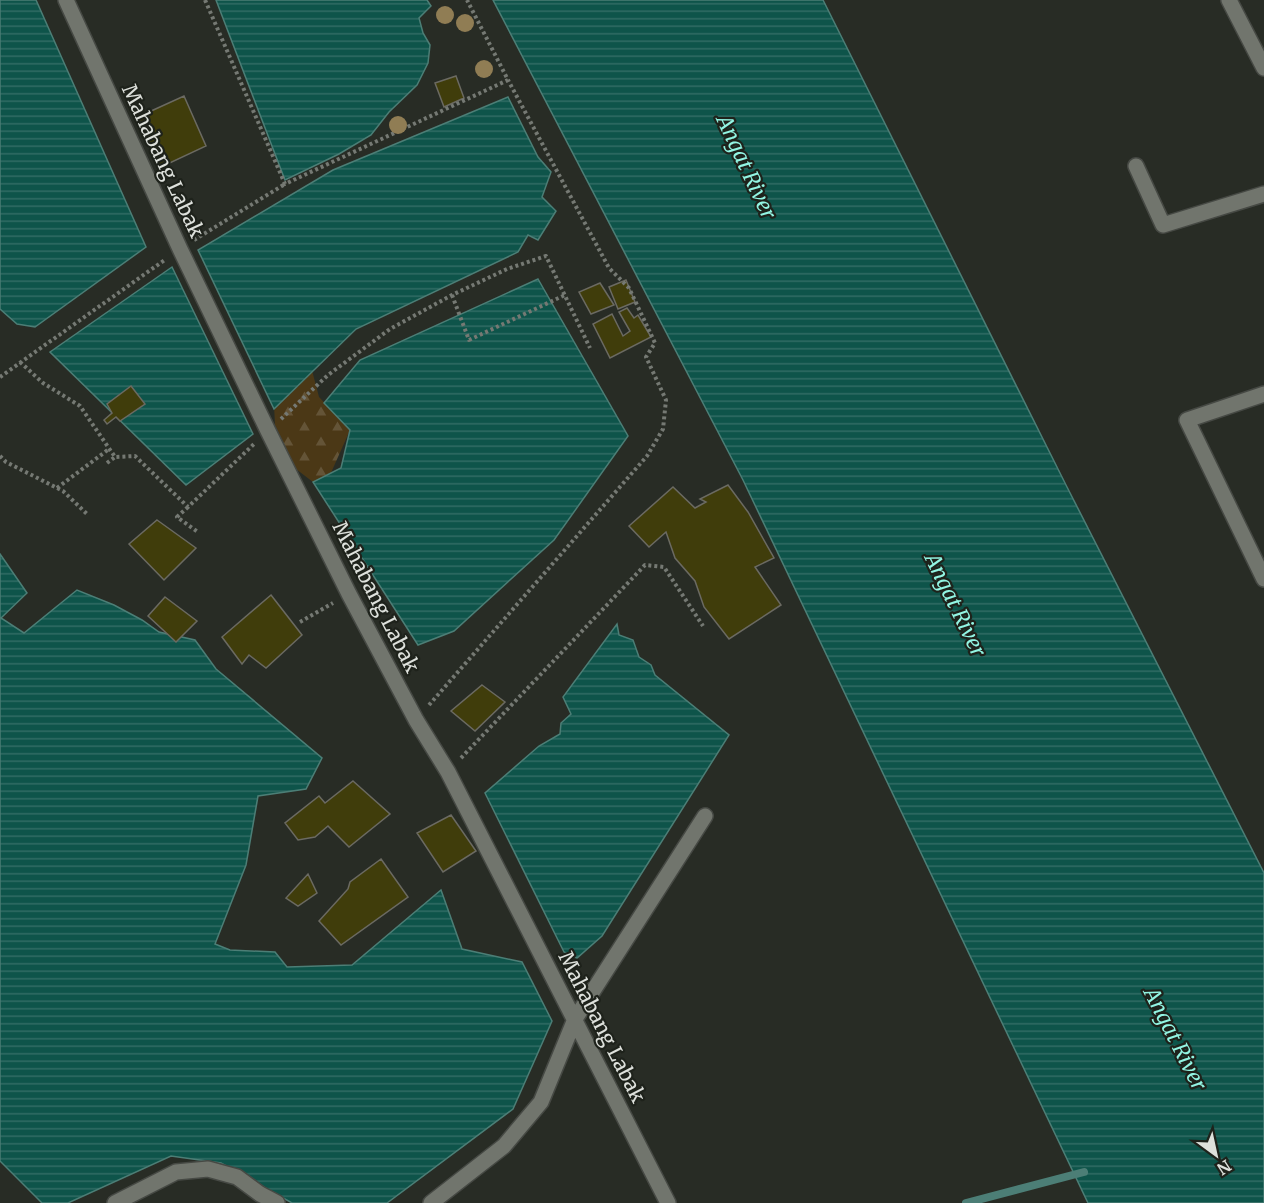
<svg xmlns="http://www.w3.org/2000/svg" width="1264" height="1203" viewBox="0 0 1264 1203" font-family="Merriweather,serif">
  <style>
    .forest { fill: url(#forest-firs) }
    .water { fill: url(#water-rules); stroke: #4c7e76; stroke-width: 1.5 }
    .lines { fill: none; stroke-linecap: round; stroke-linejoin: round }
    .stream { stroke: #4c7e76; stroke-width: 8 }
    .building { fill: #403d0b; stroke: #6b6a62; stroke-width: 1.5 }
    .minor-casing { stroke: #464944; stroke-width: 18 }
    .path { stroke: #757973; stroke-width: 4; stroke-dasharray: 3 3; stroke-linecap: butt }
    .minor { stroke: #71756d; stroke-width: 15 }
    .tree { fill: #907d54 }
    .labels { text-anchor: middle; stroke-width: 4.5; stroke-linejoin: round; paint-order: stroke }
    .street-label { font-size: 20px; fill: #dee1dc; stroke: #1e221b }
    .water-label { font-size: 21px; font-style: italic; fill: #92f5e3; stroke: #1e221b }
  </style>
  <defs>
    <pattern id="forest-firs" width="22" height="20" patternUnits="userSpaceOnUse" patternTransform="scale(1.5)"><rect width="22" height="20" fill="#4b3816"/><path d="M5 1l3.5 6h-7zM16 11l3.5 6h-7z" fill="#645437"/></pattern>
    <pattern id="water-rules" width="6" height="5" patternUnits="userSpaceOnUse" patternTransform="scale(1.5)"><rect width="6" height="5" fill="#0e544a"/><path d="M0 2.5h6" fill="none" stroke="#316c64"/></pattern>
  </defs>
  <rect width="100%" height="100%" fill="#282c25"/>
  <path class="forest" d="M310,363l9,34 31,33 -20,45 -17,7 -17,-13 -21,-44 -1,-21z"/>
  <path class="water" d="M0,0h36l110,247 -111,80 -18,-3 -17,-15z
    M216,0h211l4,6 -12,12 4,15 7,12 -2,18 -11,22 -28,27 -18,23 -32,19 -54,26z
    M493,0h330l244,487 197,386v330h-176l-345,-723z
    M508,97l30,60 13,15 -9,25 14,14 -18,29 -10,-5 -10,17 -162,77 -82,80 -76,-159 135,-80z
    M172,267l81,167 -67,51 -136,-133z
    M538,279l90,157 -74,104 -100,91 -36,14 -105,-163 28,-14 9,-38 -26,-27 36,-43z
    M0,554l27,39 -26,25 23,15 53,-43 37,15 28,15 17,12 36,8 21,29 106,89 -16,31 -48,7 -12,69 -31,79 15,6 45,2 12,15 65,-2 89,-75 21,59 60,13 30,59 -39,88 -126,94h-95l-71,-40 -50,-7 -103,47h-26l-42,-42z
    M617,624l2,11 14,5 6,17 12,8 4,10 74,60 -127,201 -25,22 -13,-6 -79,-159 54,-47 21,-12 1,-11 10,-9 -8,-17z"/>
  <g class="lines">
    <path class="stream" d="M966,1203l118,-31"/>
  </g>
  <path class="building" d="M456,76l8,22 -20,9 -9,-24z
    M184,96l22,50 -47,22 -21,-51z
    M626,280l9,22 -17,7 -9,-22z
    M600,283l14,22 -23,9 -12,-22z
    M627,308l7,10 4,-3 13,22 -41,21 -17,-34 19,-10 11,22 7,-5 -11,-19z
    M131,386l14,18 -25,17 -4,-4 -9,7 -3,-4 8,-7 -5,-9z
    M728,485l20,27 26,46 -19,9 26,38 -52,34 -25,-32 -9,-26 -20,-23 -9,-26 -17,15 -20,-21 44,-39 22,21 11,-6 -6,-3z
    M157,520l39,28 -32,32 -35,-36z
    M271,595l31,40 -36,33 -17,-13 -7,9 -20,-27z
    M165,597l32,24 -21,21 -28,-26z
    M482,685l23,17 -30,29 -24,-20z
    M353,781l37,33 -41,33 -21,-21 -13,11 -17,3 -13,-17 34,-27 6,7z
    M451,815l25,36 -33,21 -26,-39z
    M381,859l27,38 -67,48 -22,-24 29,-32 2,-7z
    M308,874l9,19 -19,13 -12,-8z"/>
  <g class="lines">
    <defs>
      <path id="minor" d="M66,0l114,249 88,182 81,163 67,126 32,52 220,431
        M1229,0l35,68
        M1136,166l27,59 101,-31
        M1264,394l-77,26 77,159
        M115,1203l61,-31 32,-3 29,8 23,17 17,9
        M431,1203l73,-57 37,-44 34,-83 130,-203"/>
    </defs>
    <use href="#minor" class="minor-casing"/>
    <path class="path" d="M205,0l80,184 223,-104 -41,-80
      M194,240l91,-56
      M452,295l17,45 96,-45
      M20,362l23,21 37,23 35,51 20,-1 53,51 66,-63
      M0,377l166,-118
      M281,419l47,-44 62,-46 62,-34 55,-26 39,-13 44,92
      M0,456l6,6 57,29 24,23
      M107,463l8,-6
      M57,488l52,-39
      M188,507l-11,10 21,15
      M300,622l33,-19
      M429,705l218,-249 16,-27 3,-29 -20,-43 9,-14 -26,-55 -20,-20 -101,-188
      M461,758l184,-193 19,2 39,59"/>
    <use href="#minor" class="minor"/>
  </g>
  <g class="tree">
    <circle cx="445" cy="15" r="9"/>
    <circle cx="465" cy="23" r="9"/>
    <circle cx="484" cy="69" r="9"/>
    <circle cx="398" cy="125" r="9"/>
  </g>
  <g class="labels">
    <g class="street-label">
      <text transform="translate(163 161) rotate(65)" y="7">Mahabang Labak</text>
      <text transform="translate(376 597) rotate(63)" y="7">Mahabang Labak</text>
      <text transform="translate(602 1027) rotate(63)" y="7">Mahabang Labak</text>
    </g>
    <g class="water-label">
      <text transform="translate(746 167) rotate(65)" y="7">Angat River</text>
      <text transform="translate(955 605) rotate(64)" y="7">Angat River</text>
      <text transform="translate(1175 1039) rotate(63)" y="7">Angat River</text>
    </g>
  </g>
  <g transform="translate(1216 1155) rotate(147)" stroke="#1e221b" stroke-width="4.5" paint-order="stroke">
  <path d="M0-4.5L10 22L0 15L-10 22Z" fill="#dee1dc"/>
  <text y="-9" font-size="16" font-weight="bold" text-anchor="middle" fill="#dee1dc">N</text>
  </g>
</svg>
